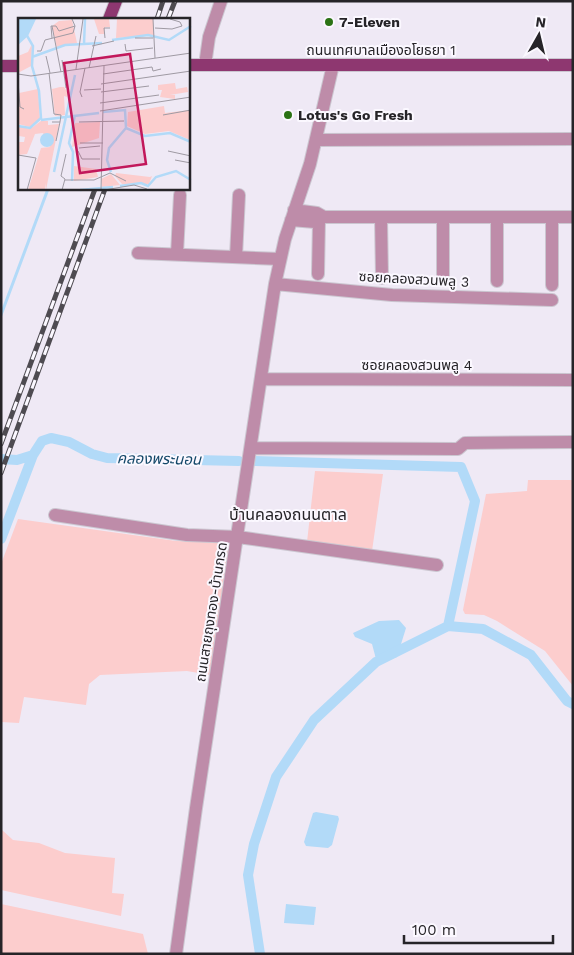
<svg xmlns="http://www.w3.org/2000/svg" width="574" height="955" viewBox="0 0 574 955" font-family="'Work Sans','Noto Sans Thai',sans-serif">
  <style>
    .green { fill: #fccdcd }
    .water { fill: #b2daf8 }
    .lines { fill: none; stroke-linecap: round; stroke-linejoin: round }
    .stream { stroke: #b2daf8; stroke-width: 3 }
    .canal { stroke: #b2daf8; stroke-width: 10 }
    .minor-casing { stroke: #cbc6d0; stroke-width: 14 }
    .major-casing { stroke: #cbc6d0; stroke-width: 14 }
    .minor { stroke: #be8ca9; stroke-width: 12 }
    .major { stroke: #8e3770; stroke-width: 12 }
    .rail-casing { stroke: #4e4b51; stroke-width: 5 }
    .rail { stroke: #fbf8ff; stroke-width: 3; stroke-dasharray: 9; stroke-linecap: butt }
    .poi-dot { fill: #2b7214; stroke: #fbf8ff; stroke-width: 2 }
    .labels { text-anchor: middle; stroke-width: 4; stroke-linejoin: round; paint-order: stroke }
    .poi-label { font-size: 14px; font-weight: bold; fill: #262428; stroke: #fbf8ff; text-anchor: start }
    .street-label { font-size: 14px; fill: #262428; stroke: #fbf8ff }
    .water-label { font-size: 15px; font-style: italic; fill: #134768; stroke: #fbf8ff }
    .quarter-label { font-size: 16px; fill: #262428; stroke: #fbf8ff }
    .inset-river { fill: none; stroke: #b2daf8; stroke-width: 2.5 }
    .inset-road { fill: none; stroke: #9f9aa3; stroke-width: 1 }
    .view { fill: #c2185b; fill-opacity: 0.15; stroke: #c2185b; stroke-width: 2.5 }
    .inset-edge { fill: none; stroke: #262428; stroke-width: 2.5 }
  </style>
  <rect width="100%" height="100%" fill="#efe9f5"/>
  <path class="green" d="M315,471l68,3 -11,77 -65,-9z
    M528,480h45v206l-28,-35 -48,-30 -13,-6 -19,-1 -2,-4 23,-116 41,-3z
    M18,519l158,22 54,2 -20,132 -23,-4 -87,4 -11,9 -3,21 -62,-8 -5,26 -18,-1v-158z
    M1,829l12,11 26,3 26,10 50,5 -3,35 12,1 -3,22 -120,-26z
    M1,904l142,30 5,20h-147z"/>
  <path class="water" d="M399,620l7,8 -9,29 -16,6 -5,-4 -4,-15 -17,-7 -2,-4 26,-12z
    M316,812l22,4 1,3 -7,26 -4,3 -22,-2 -2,-4 9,-29z
    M286,904l30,3 -2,18 -30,-2z"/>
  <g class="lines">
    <path class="stream" d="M1,315l47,-126"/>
    <path class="canal" d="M1,459l16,1 16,-5 9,-14 9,-3 18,4 23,12 15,4 132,3
      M255,461l206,6 14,34 -27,125
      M1,539l32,-84
      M260,954l-12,-79 6,-31 22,-67 38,-57 62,-58 72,-36 35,3 48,26 36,46 6,3"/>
    <defs>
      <path id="minor" d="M205,65l4,-28 12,-36
        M316,140l257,-1
        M294,210l23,3 7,4
        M381,217l1,61
        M443,217v62
        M497,217v64
        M552,218v67
        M291,220l24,2 9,-5h249
        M138,253l142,6
        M177,254l3,-59
        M236,257l3,-62
        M318,274l1,-54
        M275,284l117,11 160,5
        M261,379l312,1
        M251,448l207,1 7,-6 108,-1
        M55,515l132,20 51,2 199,28
        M176,954l20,-146 79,-524 10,-45 25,-75 23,-99"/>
      <path id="major" d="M109,19l7,-18
        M189,65h384
        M1,66h18"/>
    </defs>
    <use href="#minor" class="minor-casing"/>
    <use href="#major" class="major-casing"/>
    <use href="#minor" class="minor"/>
    <use href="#major" class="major"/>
    <defs>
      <path id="rail" d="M157,19l6,-18
        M168,19l7,-18
        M1,444l94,-255
        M1,473l104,-284"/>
    </defs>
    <use href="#rail" class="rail-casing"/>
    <use href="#rail" class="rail"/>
  </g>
  <g class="poi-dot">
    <circle cx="329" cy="22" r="5"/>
    <circle cx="288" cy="115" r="5"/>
  </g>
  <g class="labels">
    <g class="poi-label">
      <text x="339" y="27">7-Eleven</text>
      <text x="298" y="120">Lotus's Go Fresh</text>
    </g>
    <g class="street-label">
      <text x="381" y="55">ถนนเทศบาลเมืองอโยธยา 1</text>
      <text transform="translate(414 279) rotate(3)" y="5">ซอยคลองสวนพลู 3</text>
      <text x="417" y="370">ซอยคลองสวนพลู 4</text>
      <text transform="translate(211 612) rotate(-81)" y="5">ถนนสายถุงทอง-บ้านกรด</text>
    </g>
    <g class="water-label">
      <text transform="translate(159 459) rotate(1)" y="5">คลองพระนอน</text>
    </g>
    <g class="quarter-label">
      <text x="288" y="520">บ้านคลองถนนตาล</text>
    </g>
  </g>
  <g transform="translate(18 18)">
    <rect width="172" height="172" fill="#efe9f5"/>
    <path d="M76,1h15l1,8h-5l-1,7h-5zM99,1h36l1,16 -38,3zM54,2l5,23 -20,5 -5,-22 7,-5zM14,26l-1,22 -13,7v-17l10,-4zM157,65l1,6 11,-2 1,5 -18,3h5v4l-15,-2 2,-7h-4v-5zM42,69h4l4,6 -1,4 -3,-1 1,19 -10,1 -3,-27zM20,71l2,31 -10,7 -12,-3 1,-31zM146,88l1,7 25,-3v30l-21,-9 -24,3 -18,-8 1,-14zM23,103h7v4l11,-1 -13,66 -1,-7v7h-17l13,-42 9,-1 -7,-14 -8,1 -8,20 -9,1v-13h6l1,-5 -6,-1 -1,-10 12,3zM82,104l-1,16 -27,9 3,-24zM56,148l22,3 2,8 -24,4zM98,155l34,4 2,-1 -3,8h-27l-7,-8zM93,156l9,11 -18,2 -1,-8z" fill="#fccdcd"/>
    <path d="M0,1h18l-8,17 -10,9zM22 122a7 7 0 1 1 14 0a7 7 0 1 1-14 0Z" fill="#b2daf8"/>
    <path class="inset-river" d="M94,22l36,-5 21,5 22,-14M66,26l1,-25M14,39l33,-12 37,-2M85,94l22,-2 1,18M23,102l58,-7M0,108l12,2 11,-10 -2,-27 -7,-25 1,-20 -7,-12M36,154l21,-97M93,154l-4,-12 2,-12 17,-20 19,8 25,-3 21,9M54,163l1,-29 -4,-9 6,-28M102,168l21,-3 7,3 8,-9 20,-6 15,9M62,172l33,-3"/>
    <path class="inset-road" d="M135,1l2,39M34,8l9,46M137,10l17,1 10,-3 -2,-4 -10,-3M34,20l-1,-12h5l3,5 16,-5 -3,-7M87,20l-1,-10h6M117,20h18M107,26l1,7 27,-3M74,28l22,-5M19,33h4l4,-11 28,-7 2,-7M28,38l4,17M44,42l4,28M71,50l7,-32M58,51l7,-50M31,55l5,41 7,1 -1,7M0,56l13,2 160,-23M85,56l49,-7 1,4 8,-2M0,63l2,26 4,2M83,66l90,-13M66,72l17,-1M83,74l48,-6M64,79l-2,-5 5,-24M82,85l59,-8M82,93l91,-14M145,97l28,-5M34,104h8l-4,19M61,104l45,-1M62,125h23M61,130l21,-2M60,133l4,8h18M150,133l23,5M0,137l18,3 -9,32M157,142l16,3M43,158l5,-22M43,158l4,3 -3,11M47,162h29l16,-7 16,8M83,172l3,-124M86,172l30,-5 13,4"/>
    <path class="view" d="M112,36l16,110 -66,9 -16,-110z"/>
    <rect width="172" height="172" class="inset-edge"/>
  </g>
  <rect width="574" height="955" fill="none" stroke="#262428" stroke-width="5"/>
  <g transform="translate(539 35) rotate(8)" stroke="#fbf8ff" stroke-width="4" paint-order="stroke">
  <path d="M0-4L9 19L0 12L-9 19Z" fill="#262428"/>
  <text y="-8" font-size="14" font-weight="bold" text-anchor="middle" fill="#262428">N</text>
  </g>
  <path d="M404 935v8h149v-8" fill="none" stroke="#262428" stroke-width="2.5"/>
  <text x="412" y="935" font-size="15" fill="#262428" stroke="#fbf8ff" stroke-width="4" paint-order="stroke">100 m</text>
</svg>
